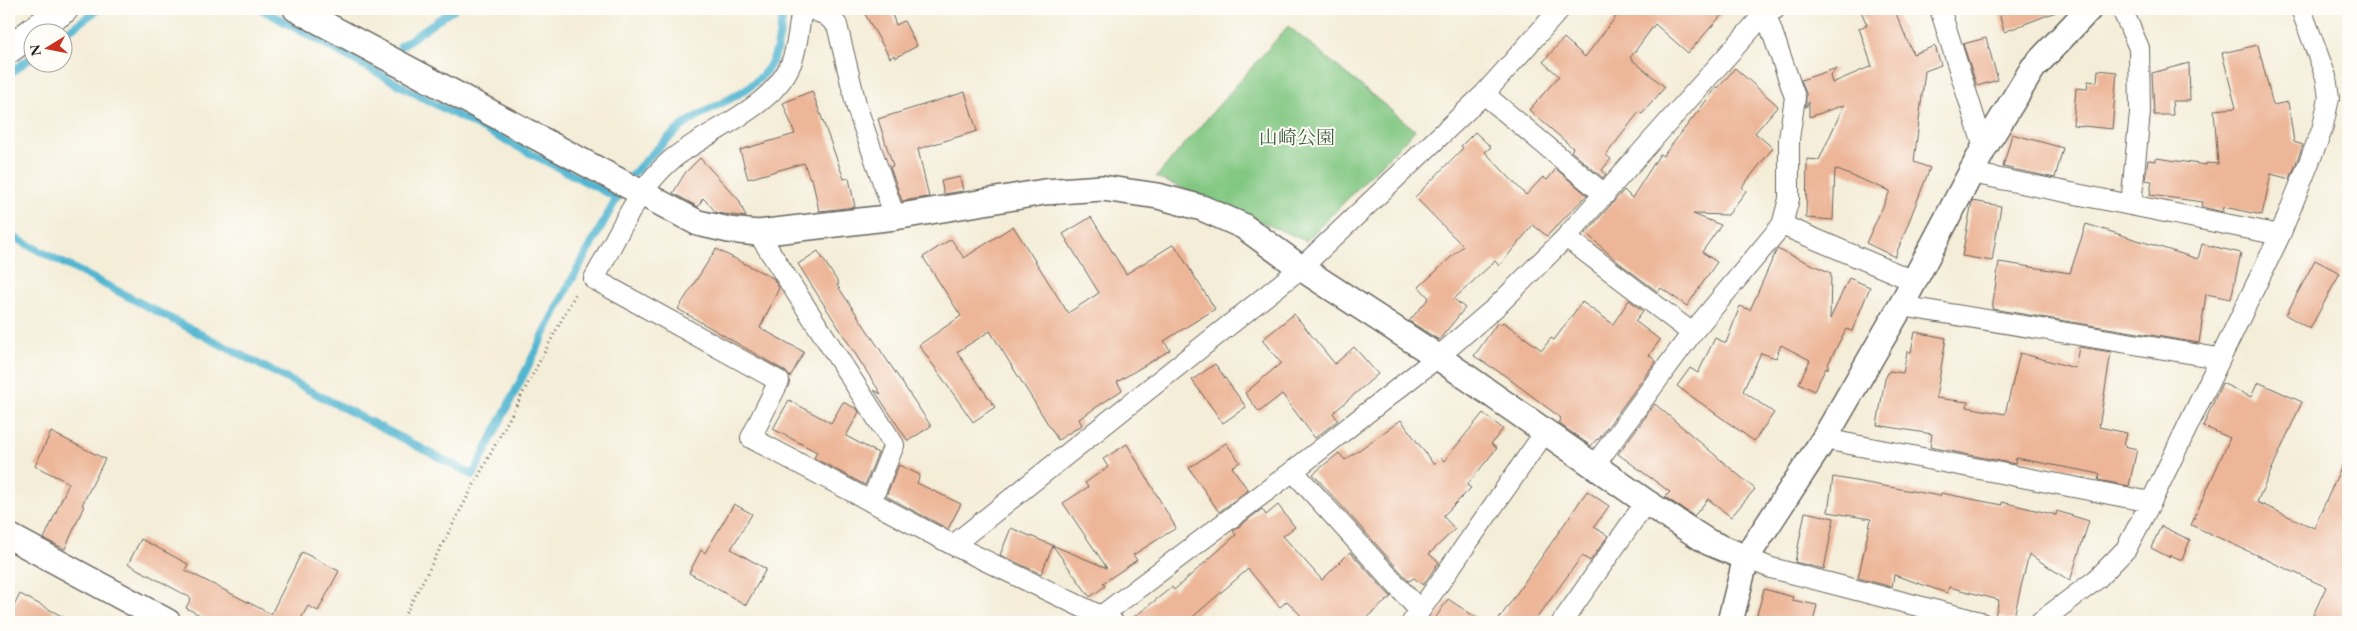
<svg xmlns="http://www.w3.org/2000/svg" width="2357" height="631" viewBox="0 0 2357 631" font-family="'EB Garamond','Noto Serif JP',serif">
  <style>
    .green { fill: #82c782; stroke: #4f724f }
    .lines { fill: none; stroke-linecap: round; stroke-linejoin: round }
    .stream { stroke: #52b6d1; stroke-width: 8 }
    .building { fill: #edb698 }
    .minor-casing { stroke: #68655e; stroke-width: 22 }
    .tertiary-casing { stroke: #68655e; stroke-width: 28 }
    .trunk-casing { stroke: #68655e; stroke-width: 30 }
    .path { stroke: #68655e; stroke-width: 3; stroke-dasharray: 1 4; stroke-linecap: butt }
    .minor { stroke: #fff; stroke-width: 20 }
    .tertiary { stroke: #fff; stroke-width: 25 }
    .trunk { stroke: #fff; stroke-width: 28 }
    .labels { text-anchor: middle; stroke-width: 4; stroke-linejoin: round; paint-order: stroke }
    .park-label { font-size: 19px; fill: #456045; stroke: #fdfcf7 }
  </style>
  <rect width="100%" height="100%" fill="#fdfcf7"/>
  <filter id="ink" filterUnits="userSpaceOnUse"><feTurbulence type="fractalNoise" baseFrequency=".02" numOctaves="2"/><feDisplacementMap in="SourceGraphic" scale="10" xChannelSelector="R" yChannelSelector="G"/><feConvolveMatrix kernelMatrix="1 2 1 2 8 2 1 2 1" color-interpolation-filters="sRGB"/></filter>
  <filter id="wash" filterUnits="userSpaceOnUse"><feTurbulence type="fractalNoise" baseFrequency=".0096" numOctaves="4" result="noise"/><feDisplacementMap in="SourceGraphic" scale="20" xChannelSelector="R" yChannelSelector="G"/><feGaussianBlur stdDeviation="1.12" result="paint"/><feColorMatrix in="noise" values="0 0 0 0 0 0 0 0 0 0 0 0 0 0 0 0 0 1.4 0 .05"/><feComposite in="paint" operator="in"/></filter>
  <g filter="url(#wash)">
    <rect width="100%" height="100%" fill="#f4edd8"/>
    <path class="green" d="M1288,26l127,104 -109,111 -150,-64z"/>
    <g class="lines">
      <path class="stream" d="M62,35l37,-26
        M401,46l53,-37
        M9,74l23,-17
        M633,174c19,-20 38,-42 63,-57 23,-14 53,-24 70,-46 13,-16 14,-42 18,-62
        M9,235l464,240 97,-192 47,-85 -186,-96 -170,-93"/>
    </g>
    <g id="blocks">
      <path class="building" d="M862,9h28l6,16 8,-4 13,25 -22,12 -1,-3 -4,3z
        M1622,9h105l-39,44 -33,-29 -25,34 35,29 -23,27 -3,-2 -33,43 5,4 -9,11 4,4 -3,4 -32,-27 2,-3 -44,-38 30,-34 -16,-14 21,-24 21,19z
        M1860,9h34l19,45 22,-8 6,19 -16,6 -11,91 16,6 -35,89 -29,-14 24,-52 -55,-22 -2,51 -27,-2 1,-59 12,1 25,-55 -35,12v-15l-3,5v-14l-5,-13 36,-12 -7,8 2,7 40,-17 -13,-38 8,-3z
        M1998,9h63v1l-57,22z
        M1986,38l12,42 -21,6 -14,-42z
        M2258,45l15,60 15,-3 6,40 9,3 -13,34 -19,-5 -9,41 -38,-8 -1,5 -21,-5 1,-5 -53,-7 2,-14 -7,-1 3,-20 8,1v-3l50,7v-2l12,1 -4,-54 22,-2 -14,-55z
        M2189,63l1,38h-18l1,14h-19l-2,-42z
        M1735,68l43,38 -23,27 18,15 -31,39 4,4 -18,24 -35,-1 28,11 -19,27 15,10 -30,44 -26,-18 -3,4 -40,-30 -32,-29 38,-43 8,8 28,-44 3,2 54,-69 1,1z
        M2098,70l19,2 -5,57 -39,-4 3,-37 11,1 1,-8 9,1z
        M812,91l32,88 5,-1 6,29 -36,4 -7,-33 -2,1 -6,-16 -56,16 -8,-29 55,-16 -12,-31z
        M965,92l12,39 -59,18 11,48 -27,4 -12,-34 3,-1 -15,-47z
        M1475,132l16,15 -6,5 41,43 17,-18 4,3 9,-11 31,26 -40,41 -14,-11 -34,41 -4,-5 -41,38 11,9 -26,32 -30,-19 20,-23 -10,-11 44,-41 -48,-49 48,-49 -2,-2z
        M2012,134l51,14 -8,30 -52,-11z
        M700,158l39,42 7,17 -29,-4 -14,-15 -5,9 -25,-14 12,-20z
        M960,177l3,14 -19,3 -3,-13z
        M1972,201l29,5 -9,55 -30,-5z
        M1091,217l35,57 48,-30 41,65 -51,32 6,9 -53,32 5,8 -43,29 3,6 -24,15 -68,-109 -33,21 38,55 -22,15 -54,-77 42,-29 -38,-59 28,-18 13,19 49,-32 55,87 31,-20 -36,-59z
        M2086,224l112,35 4,-15 39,9 -10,46 -25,-5 -7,49 -207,-34 7,-47 71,11z
        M716,249l57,29 6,10 -19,40 44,24 -14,25 -5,-6 -107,-62z
        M1777,249l54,24 -1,46 19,-41 21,9 -18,44 -6,-2 -18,35v5l-2,-1 -12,23 -15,-8 11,-23 -29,-15 -5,13 -15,-5 -18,38 31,22 -20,28 -77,-55 13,-18 8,5 17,-35 11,5 14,-37 10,4z
        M818,251l21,33 -2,1 94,141 -23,15 -34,-51 7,4 -83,-130z
        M2315,260l25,13 -30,56 -24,-14z
        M1629,300l14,11 -8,10 25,19 -11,15 7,6 -58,79 -1,-1 -6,7 -33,-23 3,-5 -57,-43 -30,-19 24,-34 3,2 2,-2 39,28 9,-12 3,2 28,-38 31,22z
        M1294,314l41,50 19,-17 24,27 -45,39 5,7 -23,18 -33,-44 -23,18 -14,-19 36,-30 -19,-23z
        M1915,332l31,6 -10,60 32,4 -1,5 38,7 15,-61 55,15 4,-21 32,5 -12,75 28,6 -3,13 13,3 -8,37 -31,-6 2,-6 -84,-16 -1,6 -85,-17 2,-13 -55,-9 8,-46 4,-8 14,2 4,-21h4z
        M1215,364l31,43 -23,16 -31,-43z
        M2258,382l44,20 -45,100 57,26 34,-76v157l-6,13h-32l16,-35 -135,-62 39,-87 -27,-12 19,-43 29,14z
        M789,400l42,23 12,-21 14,7 2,3 -13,24 32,17 -13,32 -51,-27 3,-6 -44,-23z
        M1655,404l100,85 -24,28 -23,-18 -14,17 -29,-19 5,-5 -52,-38z
        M1483,413l20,16 -12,15 6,4 -30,37 4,3 -28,28 12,13 -26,25 10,8 -16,23 -9,-7 -5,3 -96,-107 26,-21 6,7 56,-40 33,45 7,-7 3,3z
        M51,432l54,27 -23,46 2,1 -19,43 -21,-10 25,-56 -34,-17z
        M1226,443l14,19 -8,5 16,23 -29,22 -30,-44z
        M1127,444l49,84 -43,27 4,5 -34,23 2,3 -15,11 -37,-51 -12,28 -41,-19 11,-27 96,40 -44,-65 25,-16 -3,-4 23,-16 -5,-8z
        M899,465l21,10 -3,8 44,21 -13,25 -62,-33z
        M1833,477l107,19 1,-3 61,12v-3l54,13 1,-4 32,10 -19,60 -41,-27 -16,66 -18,-4 4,-16 -50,-13 -2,6 -53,-18 -2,12 -34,-9 13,-59 -43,-7z
        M1587,491l22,15 -15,21 14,9 -18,25 -8,-5 -48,66h-37z
        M734,504l18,10 -21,35 35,20 -20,36 -57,-32 12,-23 4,3z
        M1278,505l17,22 -12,9 39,44 28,-28 41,45 -30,25h-54l-20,-21 -7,6 -32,-38 -61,53h-59l44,-35 2,3 62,-55 -3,-4 29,-22 4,6z
        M1805,512l29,6 -10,51 -29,-7z
        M2161,526l29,14 -8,20 -12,-5 -1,2 -18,-9z
        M141,539l47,25 -3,6 86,44 31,-62 37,19 -21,40 -10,-5 -9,16h-85l-28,-14 5,-10 -63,-34z
        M1764,589l29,8 -1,3 25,5 -4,17h-58z
        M20,594l53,28h-64v-6z
        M1448,599l35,23h-50z"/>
    </g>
  </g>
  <g filter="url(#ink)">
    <use href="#blocks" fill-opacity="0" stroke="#68655e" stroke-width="1"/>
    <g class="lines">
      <defs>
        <path id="minor" d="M802,9c-3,16 -4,33 -9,49 -16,50 -85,71 -123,103 -35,30 -54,79 -76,118l185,102 -28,57 202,107 160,77
          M810,9l16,6 11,10 20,83 38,109
          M1940,9l44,139
          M2122,9l17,39 1,64 -9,93
          M1484,94l121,101
          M1971,173l309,62
          M1782,225l132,56
          M758,233l136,212 -23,57
          M1566,237l126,96
          M1901,306l318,52
          M1824,439l327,63
          M1594,466l98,-133 90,-108 7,-26v-60l6,-42 -31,-88
          M1293,471l127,140
          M953,545l348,-277 183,-174 76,-85
          M1746,558l25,10 209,54
          M1101,616l192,-145 145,-114 59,-51 69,-69 200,-225 9,-3
          M1412,622l133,-190
          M1562,622l84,-120
          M2040,622l57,-43 29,-30 25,-47 129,-267 42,-105 7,-32 -3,-21 -25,-68"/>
        <path id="tertiary" d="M296,9l402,214 31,7 29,3 137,-16 149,-25 58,-4 56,8 44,12 41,18 58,42 137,89 208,145 62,40 38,16
          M9,536l159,86
          M1730,622l16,-64 78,-119 77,-133 83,-158 49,-80 56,-59"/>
        <path id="trunk" d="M9,49l55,-40"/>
      </defs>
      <use href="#minor" class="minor-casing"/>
      <use href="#tertiary" class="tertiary-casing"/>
      <use href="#trunk" class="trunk-casing"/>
      <path class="path" d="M401,622l176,-331"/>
      <use href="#minor" class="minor"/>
      <use href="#tertiary" class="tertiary"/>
      <use href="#trunk" class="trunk"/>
    </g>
  </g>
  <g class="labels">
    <g class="park-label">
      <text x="1297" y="144">山崎公園</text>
    </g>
  </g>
  <rect width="2357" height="631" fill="none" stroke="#fdfcf7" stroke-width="30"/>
  <g transform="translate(48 48) rotate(260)"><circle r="24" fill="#fdfcf7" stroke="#a3a29f"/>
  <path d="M0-4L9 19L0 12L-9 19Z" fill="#c8321e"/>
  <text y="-8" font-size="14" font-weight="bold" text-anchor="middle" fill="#1c1c1c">N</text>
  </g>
</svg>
